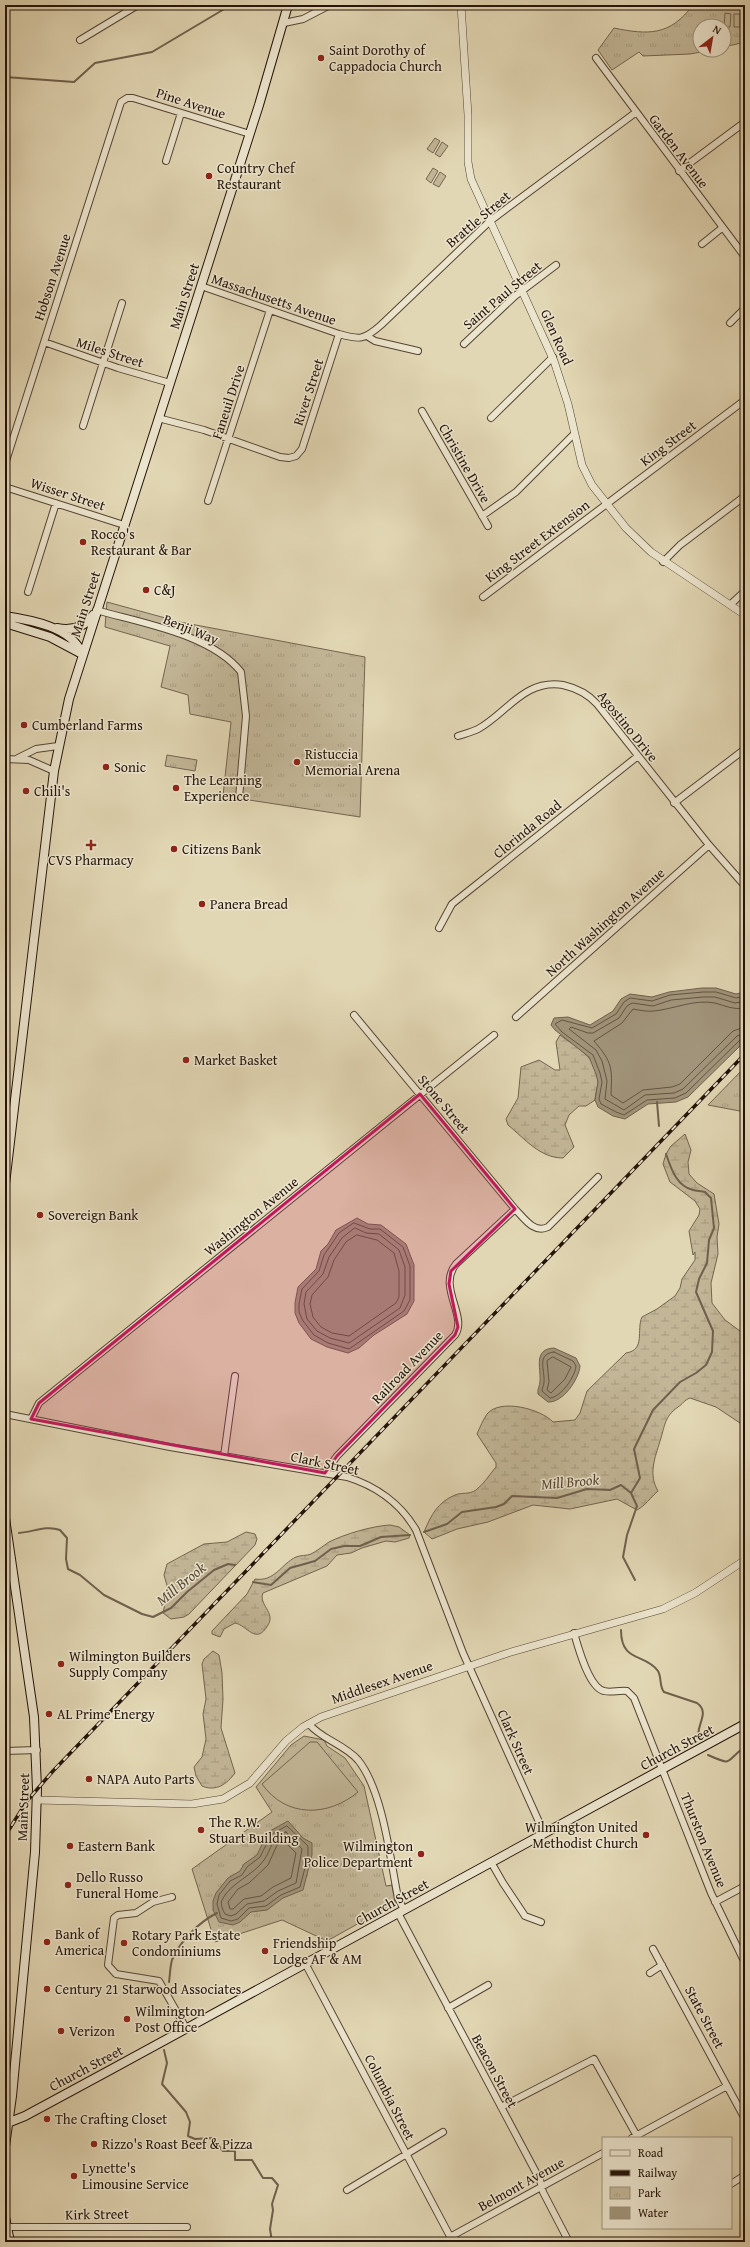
<svg xmlns="http://www.w3.org/2000/svg" width="750" height="2247" viewBox="0 0 750 2247" font-family="'Gentium Book Plus',serif">
  <style>
    .wetland { fill: url(#wetland-marsh); stroke: #736450 }
    .park { fill: url(#park-tufts); stroke: #736450 }
    .pitch { fill: #c2b697; stroke: #736450 }
    .water { fill: #a1947a; stroke: #6f604d }
    .lines { fill: none; stroke-linecap: round; stroke-linejoin: round }
    .shore { stroke: #625442; stroke-width: 1 }
    .stream { stroke: #6f604d; stroke-width: 2 }
    .minor-casing { stroke: #544434; stroke-width: 8 }
    .tertiary-casing { stroke: #544434; stroke-width: 8 }
    .secondary-casing { stroke: #241309; stroke-width: 10 }
    .minor { stroke: #ece5ce; stroke-width: 6 }
    .tertiary { stroke: #ece5ce; stroke-width: 7 }
    .secondary { stroke: #ece5ce; stroke-width: 8 }
    .rail-casing { stroke: #241309; stroke-width: 3.5 }
    .rail { stroke: #ece5ce; stroke-width: 2; stroke-dasharray: 6; stroke-linecap: butt }
    .marked { fill: #c2185b; fill-opacity: 0.2; stroke: #c2185b; stroke-width: 3; stroke-linejoin: round }
    .poi-dot { fill: #8f2418; stroke: #ece5ce; stroke-width: 1.5 }
    .labels { text-anchor: middle; stroke-width: 3; stroke-linejoin: round; paint-order: stroke }
    .poi-label { font-size: 14px; fill: #241309; stroke: #ece5ce; text-anchor: start }
    .street-label { font-size: 14px; fill: #241309; stroke: #ece5ce }
    .water-label { font-size: 15px; font-style: italic; fill: #564736; stroke: #ece5ce }
  </style>
  <defs>
    <pattern id="wetland-marsh" width="20" height="14" patternUnits="userSpaceOnUse"><rect width="20" height="14" fill="#c2b697"/><path d="M1 5h8M5 5V1M11 12h8M15 12V8" fill="none" stroke="#a79c81"/></pattern>
    <pattern id="park-tufts" width="24" height="20" patternUnits="userSpaceOnUse"><rect width="24" height="20" fill="#c2b697"/><path d="M3 7l-1-3M5 7V3M7 7l1-3M15 17l-1-3M17 17v-4M19 17l1-3" fill="none" stroke="#a79c81"/></pattern>
  </defs>
  <rect width="100%" height="100%" fill="#e2d7b4"/>
  <filter id="stains"><feTurbulence type="fractalNoise" baseFrequency=".005" numOctaves="4"/><feColorMatrix values="0 0 0 0 .2 0 0 0 0 .09 0 0 0 0 .02 0 0 0 .5 -.17"/></filter>
  <radialGradient id="worn" r=".72"><stop offset=".6" stop-color="#630" stop-opacity="0"/><stop offset="1" stop-color="#630" stop-opacity=".3"/></radialGradient>
  <path class="wetland" d="M560,1035c17,13 37,22 38,46 0,6 -3,13 -3,19l-9,6h-7l-10,9 -4,10 9,22 -11,11c-23,0 -38,-19 -55,-33l-2,-6 12,-21 3,-31 18,-7 16,10h5l-4,-28z
    M685,1134l6,16 -3,12 1,12 8,9 17,11 5,30 -2,13 1,17 -7,29 1,20 13,17 15,11 5,10v81l-5,1 -24,-16 -26,-9c-6,2 -7,6 -12,9 -14,10 -13,19 -18,34 -5,17 -12,33 -2,50 -8,7 -12,14 -21,19l-20,-11 -47,10 -37,-4 -45,17 -31,7 -25,10 -8,-7c7,-17 14,-30 31,-37 7,-3 14,0 21,-5 8,-6 13,-15 20,-23v-4l-19,-29c3,-7 6,-14 10,-20 13,-16 54,-5 66,8l22,-2 5,-7 7,-22 39,-38c20,-3 10,-23 16,-36l15,-8 18,-13 5,-8 2,-9 13,-19v-8l-2,3 -4,-24 10,-16 1,-6 -5,-8 -25,-19 -7,-18 3,-10 5,-8z
    M390,1525l9,2 11,8 -1,3 -14,4 -9,-1 -24,7 -11,5 -14,2 -10,11 -64,27c-5,11 13,20 5,32 -12,21 -21,0 -33,-2l-11,6 -4,8 -8,-3v-3l35,-37 8,-15c20,3 26,-15 41,-22 5,-2 10,-1 15,-3 6,-3 12,-8 18,-12 16,-8 43,-16 61,-17z
    M246,1532l9,2 2,5 -2,6 -66,69 -5,3 -13,2 -8,-6 5,-24 -4,-14 3,-11 37,-20 23,-2z
    M213,1651l6,4 3,18 1,26 -2,29 14,45c-8,11 -19,19 -33,13l-6,-10 -2,-9 8,-10 4,-18 -3,-25 3,-15 -4,-35 2,-5z"/>
  <path class="park" d="M693,5h52v37l-21,5v-21h-24v24h13l-23,4 -47,2 -4,-4 -27,18 -14,-20 16,-22c34,7 56,8 79,-23z
    M107,602l73,20 185,35 -5,160 -137,-21 8,-74 -41,-8 -2,-19 -27,-8 9,-41 -65,-19z
    M167,755l30,5 -2,11 -30,-5z
    M745,1067v45l-37,-7z
    M304,1736l20,4 3,6 18,12 19,28 22,100 6,-1 3,18 -68,38 -45,-21 -67,22 -23,-73 80,-57 -16,-25 35,-42z"/>
  <path class="pitch" d="M725,13l6,1 -1,13h-6z
    M734,14h6v13h-6z
    M435,138l5,3 -7,12 -6,-4z
    M442,142l6,4 -8,11 -5,-3z
    M433,168l5,3 -7,12 -5,-4z
    M440,172l6,4 -7,11 -6,-3z
    M310,1742h7l41,50c-30,25 -72,26 -96,-8z"/>
  <path class="water" d="M702,988h14l20,6 9,-2v49l-57,56 -12,5 -28,2 -23,15 -12,-3 -15,-9 -3,-7 3,-18 -2,-8 -7,-17 -34,-27 -4,-5 3,-7 14,-1 22,8 23,-14 8,-12 9,-5 22,3 17,-5z
    M357,1218l11,6 13,1 25,19 8,21v36l-7,13 -33,21 -15,13 -11,5 -21,-6 -16,-8 -12,-16 -4,-10v-10l3,-16 18,-18 5,-18 7,-7 8,-14z
    M554,1348l22,10 4,8c-1,13 -17,37 -32,36l-10,-8c-1,-5 2,-8 2,-13 1,-13 -7,-32 14,-33z
    M288,1821l15,17 9,5v12l-9,35 -20,8 -16,12 -16,2 -11,10 -7,3 -14,-3 -6,-12v-9l3,-8 12,-15 12,-7 4,-7 13,-9 11,-23z"/>
  <g class="lines">
    <path class="shore" d="M745,996l-9,2 -20,-6h-13l-33,3 -18,6 -22,-3 -6,4 -8,12 -24,14 -30,-8 -7,4 7,8 31,23 7,18 2,9 -3,17 2,5 15,8 8,3 23,-15 28,-2 11,-5 55,-54 4,-1
      M745,1001l-10,2 -20,-6h-12l-32,3 -18,6 -21,-3 -5,3 -8,12 -26,15h-5l-17,-6 -2,2 27,21 6,11 5,20 -2,18 19,11 21,-15 29,-2 9,-4 54,-53 8,-3
      M745,1008c-12,2 -19,-2 -30,-5 -21,-4 -41,6 -61,8 -7,1 -15,-1 -21,-2l-11,14 -28,18c19,22 18,27 17,54l12,8 20,-13 29,-3 8,-3 53,-53 12,-4
      M354,1223l16,6h10l23,18 7,19v34l-6,11 -55,38 -21,-6 -14,-8 -11,-14 -4,-9v-8l3,-15 17,-18 5,-16 15,-22z
      M355,1228l11,5 13,1 20,16 6,17v28l-5,13 -51,35 -19,-5 -13,-7 -10,-12 -3,-15 2,-12 17,-18 6,-17 13,-19z
      M357,1235l20,5 17,13 5,18v26l-3,6 -47,33 -17,-3 -11,-6 -8,-10 -3,-13 2,-9 16,-18 6,-17 12,-18z
      M554,1352l19,9 3,5c-1,11 -15,31 -26,32l-8,-7c0,-3 2,-6 2,-9 1,-12 -8,-28 10,-30z
      M553,1357l18,10 -6,12 -14,14 -4,-3 2,-8 -2,-21z
      M287,1826l21,20v10l-8,31 -19,8 -15,11 -17,2 -11,11 -7,2 -10,-3 -4,-14 2,-9 11,-14 12,-6 5,-8 13,-10 11,-22z
      M286,1832l16,17 -6,34 -18,8 -14,10 -17,3 -11,10 -5,2 -6,-2c-2,-4 -5,-9 -3,-14 8,-17 32,-25 42,-40 8,-11 7,-24 22,-28z
      M283,1840l13,13 -5,25 -18,9 -12,9 -17,3 -11,10h-3l-2,-7 10,-13 11,-6 19,-18 10,-22z"/>
    <path class="stream" d="M5,77l69,5 21,-19 57,-11 79,-47
      M657,1102l2,24
      M631,1493l9,-15 -6,-29 19,-39 27,-28 16,-9 10,-8 6,-13 1,-21 -17,-39 3,-13 8,-16 2,-23 5,-12 -3,-30 -6,-6c-4,-1 -8,-1 -12,-2 -17,-4 -22,-22 -27,-36
      M424,1532l23,-8 15,-12 34,-5 8,-3 8,-8 45,2 30,-9 23,1 11,-5 10,8 6,13 -10,29 -4,22 12,23
      M19,1533c14,-1 27,-8 41,-3l7,8 -1,21 2,10 12,6 24,20 38,19 11,3 18,-9 16,-16 27,-22 14,-6 7,1
      M253,1582l18,3 19,-17 25,-7 16,-12 13,-3h16l21,-9 29,-2
      M621,1630c0,33 24,23 37,41 4,7 1,15 6,21l33,11c14,10 -2,23 2,34
      M708,1755c27,12 16,6 37,-8
      M169,1982c1,-7 1,-15 3,-22 8,-19 27,-38 45,-47
      M164,2050l3,13 -5,21 24,28 4,10 -2,14 7,3 17,-1 11,13h12v9h17l11,18h9l6,7 -6,19 1,6 -3,19 2,13"/>
    <defs>
      <path id="minor" d="M284,23l19,-4 27,-14
        M80,40l58,-35
        M596,58l149,199
        M166,161l15,-48
        M679,171l66,-49
        M702,244l20,-16
        M201,286l138,48c21,6 25,6 42,-9l109,-104 145,-108
        M730,323l15,-15
        M367,336l8,5 43,10
        M44,342l74,26 52,15
        M464,344l51,-48 41,-31
        M422,411l66,115
        M158,418l46,12 76,27 9,1 7,-2 6,-7 37,-115
        M491,418l62,-61
        M83,426l39,-123
        M5,464l116,-362 6,-4h6l117,36
        M5,487l119,38
        M208,501l62,-191
        M482,516l34,-24 58,-58
        M663,562l17,-17 65,-49
        M28,592l28,-89
        M483,597l262,-197
        M731,604l14,-13
        M96,610c45,13 115,24 145,62l5,44 -7,82
        M458,736c6,-2 14,-4 20,-7 29,-16 46,-50 85,-44 13,3 25,9 34,19l112,141 36,41
        M18,758l18,-9 22,-3
        M5,759l24,1 25,11
        M674,803l71,-54
        M439,928l13,-24 186,-148
        M354,1015l161,194c9,9 19,25 33,18l50,-50
        M516,1017l193,-172
        M5,1414l165,33 177,30c29,9 54,27 69,53l47,123 81,180
        M31,1419l8,-16 455,-368
        M224,1456l11,-80
        M325,1473l12,-17 118,-121c13,-19 -18,-48 1,-71l59,-55
        M574,1633c4,14 15,55 30,58 7,2 15,-1 23,0l7,7 77,195 34,70
        M309,1724c12,15 35,20 49,36 25,31 32,98 40,138l6,12
        M5,1751l32,-1
        M491,1862l12,21 22,33 16,6
        M172,1897l-19,5 -17,11 -18,2 -4,3 -6,47 8,9 43,7 27,47
        M715,1902l30,-16
        M398,1913l142,267 3,12 26,50
        M653,1949l92,170
        M305,1963l148,279
        M650,1973l12,-8
        M448,2008l40,-23
        M501,2107l93,-48 44,79
        M632,2138l95,-52
        M731,2184l14,-9
        M347,2190l96,-58
        M7,2227h180
        M450,2237l153,-84"/>
      <path id="tertiary" d="M461,5l7,110v47l3,17 83,182 14,43 14,61 10,20 34,43 25,24 94,63
        M37,1800l155,4 31,-5 27,-16 36,-42 17,-14 18,-10 187,-64 155,-44 32,-16 50,-33"/>
      <path id="secondary" d="M5,616c26,4 67,11 77,38
        M5,623l45,14 32,17
        M57,628c15,3 27,0 36,-13
        M5,1184l49,-413 15,-72 190,-594 29,-100
        M5,1518l29,199 3,72 -2,63 -23,244 -7,50
        M5,2124l20,-8 87,-47 633,-345
        M5,2217l5,25"/>
    </defs>
    <use href="#minor" class="minor-casing"/>
    <use href="#tertiary" class="tertiary-casing"/>
    <use href="#secondary" class="secondary-casing"/>
    <use href="#minor" class="minor"/>
    <use href="#tertiary" class="tertiary"/>
    <use href="#secondary" class="secondary"/>
    <defs>
      <path id="rail" d="M5,1836l22,-35 26,-30 692,-717"/>
    </defs>
    <use href="#rail" class="rail-casing"/>
    <use href="#rail" class="rail"/>
  </g>
  <path class="marked" d="M420,1094l95,115 -64,62 -2,13 9,43 -3,8 -118,121 -12,17 -294,-54 8,-16z"/>
  <g class="poi-dot">
    <circle cx="321" cy="58" r="4"/>
    <circle cx="209" cy="176" r="4"/>
    <circle cx="83" cy="542" r="4"/>
    <circle cx="146" cy="590" r="4"/>
    <circle cx="24" cy="725" r="4"/>
    <circle cx="297" cy="762" r="4"/>
    <circle cx="106" cy="767" r="4"/>
    <circle cx="176" cy="788" r="4"/>
    <circle cx="26" cy="791" r="4"/>
    <path d="M89 839h4v4h4v4h-4v4h-4v-4h-4v-4h4z"/>
    <circle cx="174" cy="849" r="4"/>
    <circle cx="202" cy="904" r="4"/>
    <circle cx="186" cy="1060" r="4"/>
    <circle cx="40" cy="1215" r="4"/>
    <circle cx="61" cy="1664" r="4"/>
    <circle cx="49" cy="1714" r="4"/>
    <circle cx="89" cy="1779" r="4"/>
    <circle cx="201" cy="1830" r="4"/>
    <circle cx="646" cy="1835" r="4"/>
    <circle cx="70" cy="1846" r="4"/>
    <circle cx="421" cy="1854" r="4"/>
    <circle cx="68" cy="1885" r="4"/>
    <circle cx="47" cy="1942" r="4"/>
    <circle cx="124" cy="1943" r="4"/>
    <circle cx="265" cy="1951" r="4"/>
    <circle cx="47" cy="1989" r="4"/>
    <circle cx="127" cy="2019" r="4"/>
    <circle cx="61" cy="2031" r="4"/>
    <circle cx="47" cy="2119" r="4"/>
    <circle cx="94" cy="2144" r="4"/>
    <circle cx="74" cy="2176" r="4"/>
  </g>
  <g class="labels">
    <g class="poi-label">
      <text x="329" y="55">Saint Dorothy of<tspan x="329" dy="16">Cappadocia Church</tspan></text>
      <text x="217" y="173">Country Chef<tspan x="217" dy="16">Restaurant</tspan></text>
      <text x="91" y="539">Rocco's<tspan x="91" dy="16">Restaurant &amp; Bar</tspan></text>
      <text x="154" y="595">C&amp;J</text>
      <text x="32" y="730">Cumberland Farms</text>
      <text x="305" y="759">Ristuccia<tspan x="305" dy="16">Memorial Arena</tspan></text>
      <text x="114" y="772">Sonic</text>
      <text x="184" y="785">The Learning<tspan x="184" dy="16">Experience</tspan></text>
      <text x="34" y="796">Chili's</text>
      <text x="182" y="854">Citizens Bank</text>
      <text x="91" y="865" text-anchor="middle">CVS Pharmacy</text>
      <text x="210" y="909">Panera Bread</text>
      <text x="194" y="1065">Market Basket</text>
      <text x="48" y="1220">Sovereign Bank</text>
      <text x="69" y="1661">Wilmington Builders<tspan x="69" dy="16">Supply Company</tspan></text>
      <text x="57" y="1719">AL Prime Energy</text>
      <text x="97" y="1784">NAPA Auto Parts</text>
      <text x="209" y="1827">The R.W.<tspan x="209" dy="16">Stuart Building</tspan></text>
      <text x="638" y="1832" text-anchor="end">Wilmington United<tspan x="638" dy="16">Methodist Church</tspan></text>
      <text x="78" y="1851">Eastern Bank</text>
      <text x="413" y="1851" text-anchor="end">Wilmington<tspan x="413" dy="16">Police Department</tspan></text>
      <text x="76" y="1882">Dello Russo<tspan x="76" dy="16">Funeral Home</tspan></text>
      <text x="55" y="1939">Bank of<tspan x="55" dy="16">America</tspan></text>
      <text x="132" y="1940">Rotary Park Estate<tspan x="132" dy="16">Condominiums</tspan></text>
      <text x="273" y="1948">Friendship<tspan x="273" dy="16">Lodge AF &amp; AM</tspan></text>
      <text x="55" y="1994">Century 21 Starwood Associates</text>
      <text x="135" y="2016">Wilmington<tspan x="135" dy="16">Post Office</tspan></text>
      <text x="69" y="2036">Verizon</text>
      <text x="55" y="2124">The Crafting Closet</text>
      <text x="102" y="2149">Rizzo's Roast Beef &amp; Pizza</text>
      <text x="82" y="2173">Lynette's<tspan x="82" dy="16">Limousine Service</tspan></text>
    </g>
    <g class="street-label">
      <text transform="translate(191 103) rotate(18)" y="5">Pine Avenue</text>
      <text transform="translate(679 151) rotate(53)" y="5">Garden Avenue</text>
      <text transform="translate(478 219) rotate(-40)" y="5">Brattle Street</text>
      <text transform="translate(52 277) rotate(-72)" y="5">Hobson Avenue</text>
      <text transform="translate(502 295) rotate(-40)" y="5">Saint Paul Street</text>
      <text transform="translate(184 296) rotate(-72)" y="5">Main Street</text>
      <text transform="translate(274 299) rotate(19)" y="5">Massachusetts Avenue</text>
      <text transform="translate(557 337) rotate(66)" y="5">Glen Road</text>
      <text transform="translate(110 352) rotate(18)" y="5">Miles Street</text>
      <text transform="translate(308 392) rotate(-72)" y="5">River Street</text>
      <text transform="translate(228 402) rotate(-72)" y="5">Faneuil Drive</text>
      <text transform="translate(668 443) rotate(-37)" y="5">King Street</text>
      <text transform="translate(465 463) rotate(60)" y="5">Christine Drive</text>
      <text transform="translate(68 494) rotate(18)" y="5">Wisser Street</text>
      <text transform="translate(537 541) rotate(-37)" y="5">King Street Extension</text>
      <text transform="translate(85 604) rotate(-72)" y="5">Main Street</text>
      <text transform="translate(191 629) rotate(22)" y="5">Benji Way</text>
      <text transform="translate(628 726) rotate(51)" y="5">Agostino Drive</text>
      <text transform="translate(527 829) rotate(-39)" y="5">Clorinda Road</text>
      <text transform="translate(605 922) rotate(-42)" y="5">North Washington Avenue</text>
      <text transform="translate(444 1104) rotate(50)" y="5">Stone Street</text>
      <text transform="translate(251 1216) rotate(-39)" y="5">Washington Avenue</text>
      <text transform="translate(407 1367) rotate(-46)" y="5">Railroad Avenue</text>
      <text transform="translate(325 1463) rotate(12)" y="5">Clark Street</text>
      <text transform="translate(382 1682) rotate(-19)" y="5">Middlesex Avenue</text>
      <text transform="translate(516 1742) rotate(66)" y="5">Clark Street</text>
      <text transform="translate(677 1747) rotate(-28)" y="5">Church Street</text>
      <text transform="translate(23 1807) rotate(-88)" y="5">Main Street</text>
      <text transform="translate(704 1840) rotate(68)" y="5">Thurston Avenue</text>
      <text transform="translate(392 1902) rotate(-29)" y="5">Church Street</text>
      <text transform="translate(705 2017) rotate(62)" y="5">State Street</text>
      <text transform="translate(86 2068) rotate(-28)" y="5">Church Street</text>
      <text transform="translate(495 2071) rotate(62)" y="5">Beacon Street</text>
      <text transform="translate(390 2097) rotate(63)" y="5">Columbia Street</text>
      <text transform="translate(521 2184) rotate(-29)" y="5">Belmont Avenue</text>
      <text transform="translate(97 2214) rotate(-1)" y="5">Kirk Street</text>
    </g>
    <g class="water-label">
      <text transform="translate(570 1482) rotate(-5)" y="5">Mill Brook</text>
      <text transform="translate(181 1584) rotate(-39)" y="5">Mill Brook</text>
    </g>
  </g>
  <rect width="750" height="2247" fill="none" stroke="#e2d7b4" stroke-width="20"/>
  <rect x="6" y="6" width="738" height="2235" fill="none" stroke="#241309" stroke-width="2"/>
  <rect x="10" y="10" width="730" height="2227" fill="none" stroke="#241309"/>
  <rect x="602" y="2137" width="130" height="92" fill="#ece5ce" stroke="#9c917f"/>
  <rect x="610" y="2150" width="20" height="6" fill="#ece5ce" stroke="#9c917f"/>
  <text x="638" y="2157" font-size="12" fill="#241309">Road</text>
  <rect x="610" y="2170" width="20" height="6" fill="#241309" stroke="#9c917f"/>
  <text x="638" y="2177" font-size="12" fill="#241309">Railway</text>
  <rect x="610" y="2187" width="20" height="12" fill="url(#park-tufts)" stroke="#9c917f"/>
  <text x="638" y="2197" font-size="12" fill="#241309">Park</text>
  <rect x="610" y="2207" width="20" height="12" fill="#a1947a" stroke="#9c917f"/>
  <text x="638" y="2217" font-size="12" fill="#241309">Water</text>
  <g transform="translate(712 38) rotate(31)"><circle r="19" fill="#ece5ce" stroke="#9c917f"/>
  <path d="M0-3L7 15L0 10L-7 15Z" fill="#8f2418"/>
  <text y="-6" font-size="11" font-weight="bold" text-anchor="middle" fill="#241309">N</text>
  </g>
  <rect width="100%" height="100%" filter="url(#stains)"/>
  <rect width="100%" height="100%" fill="url(#worn)"/>
</svg>
